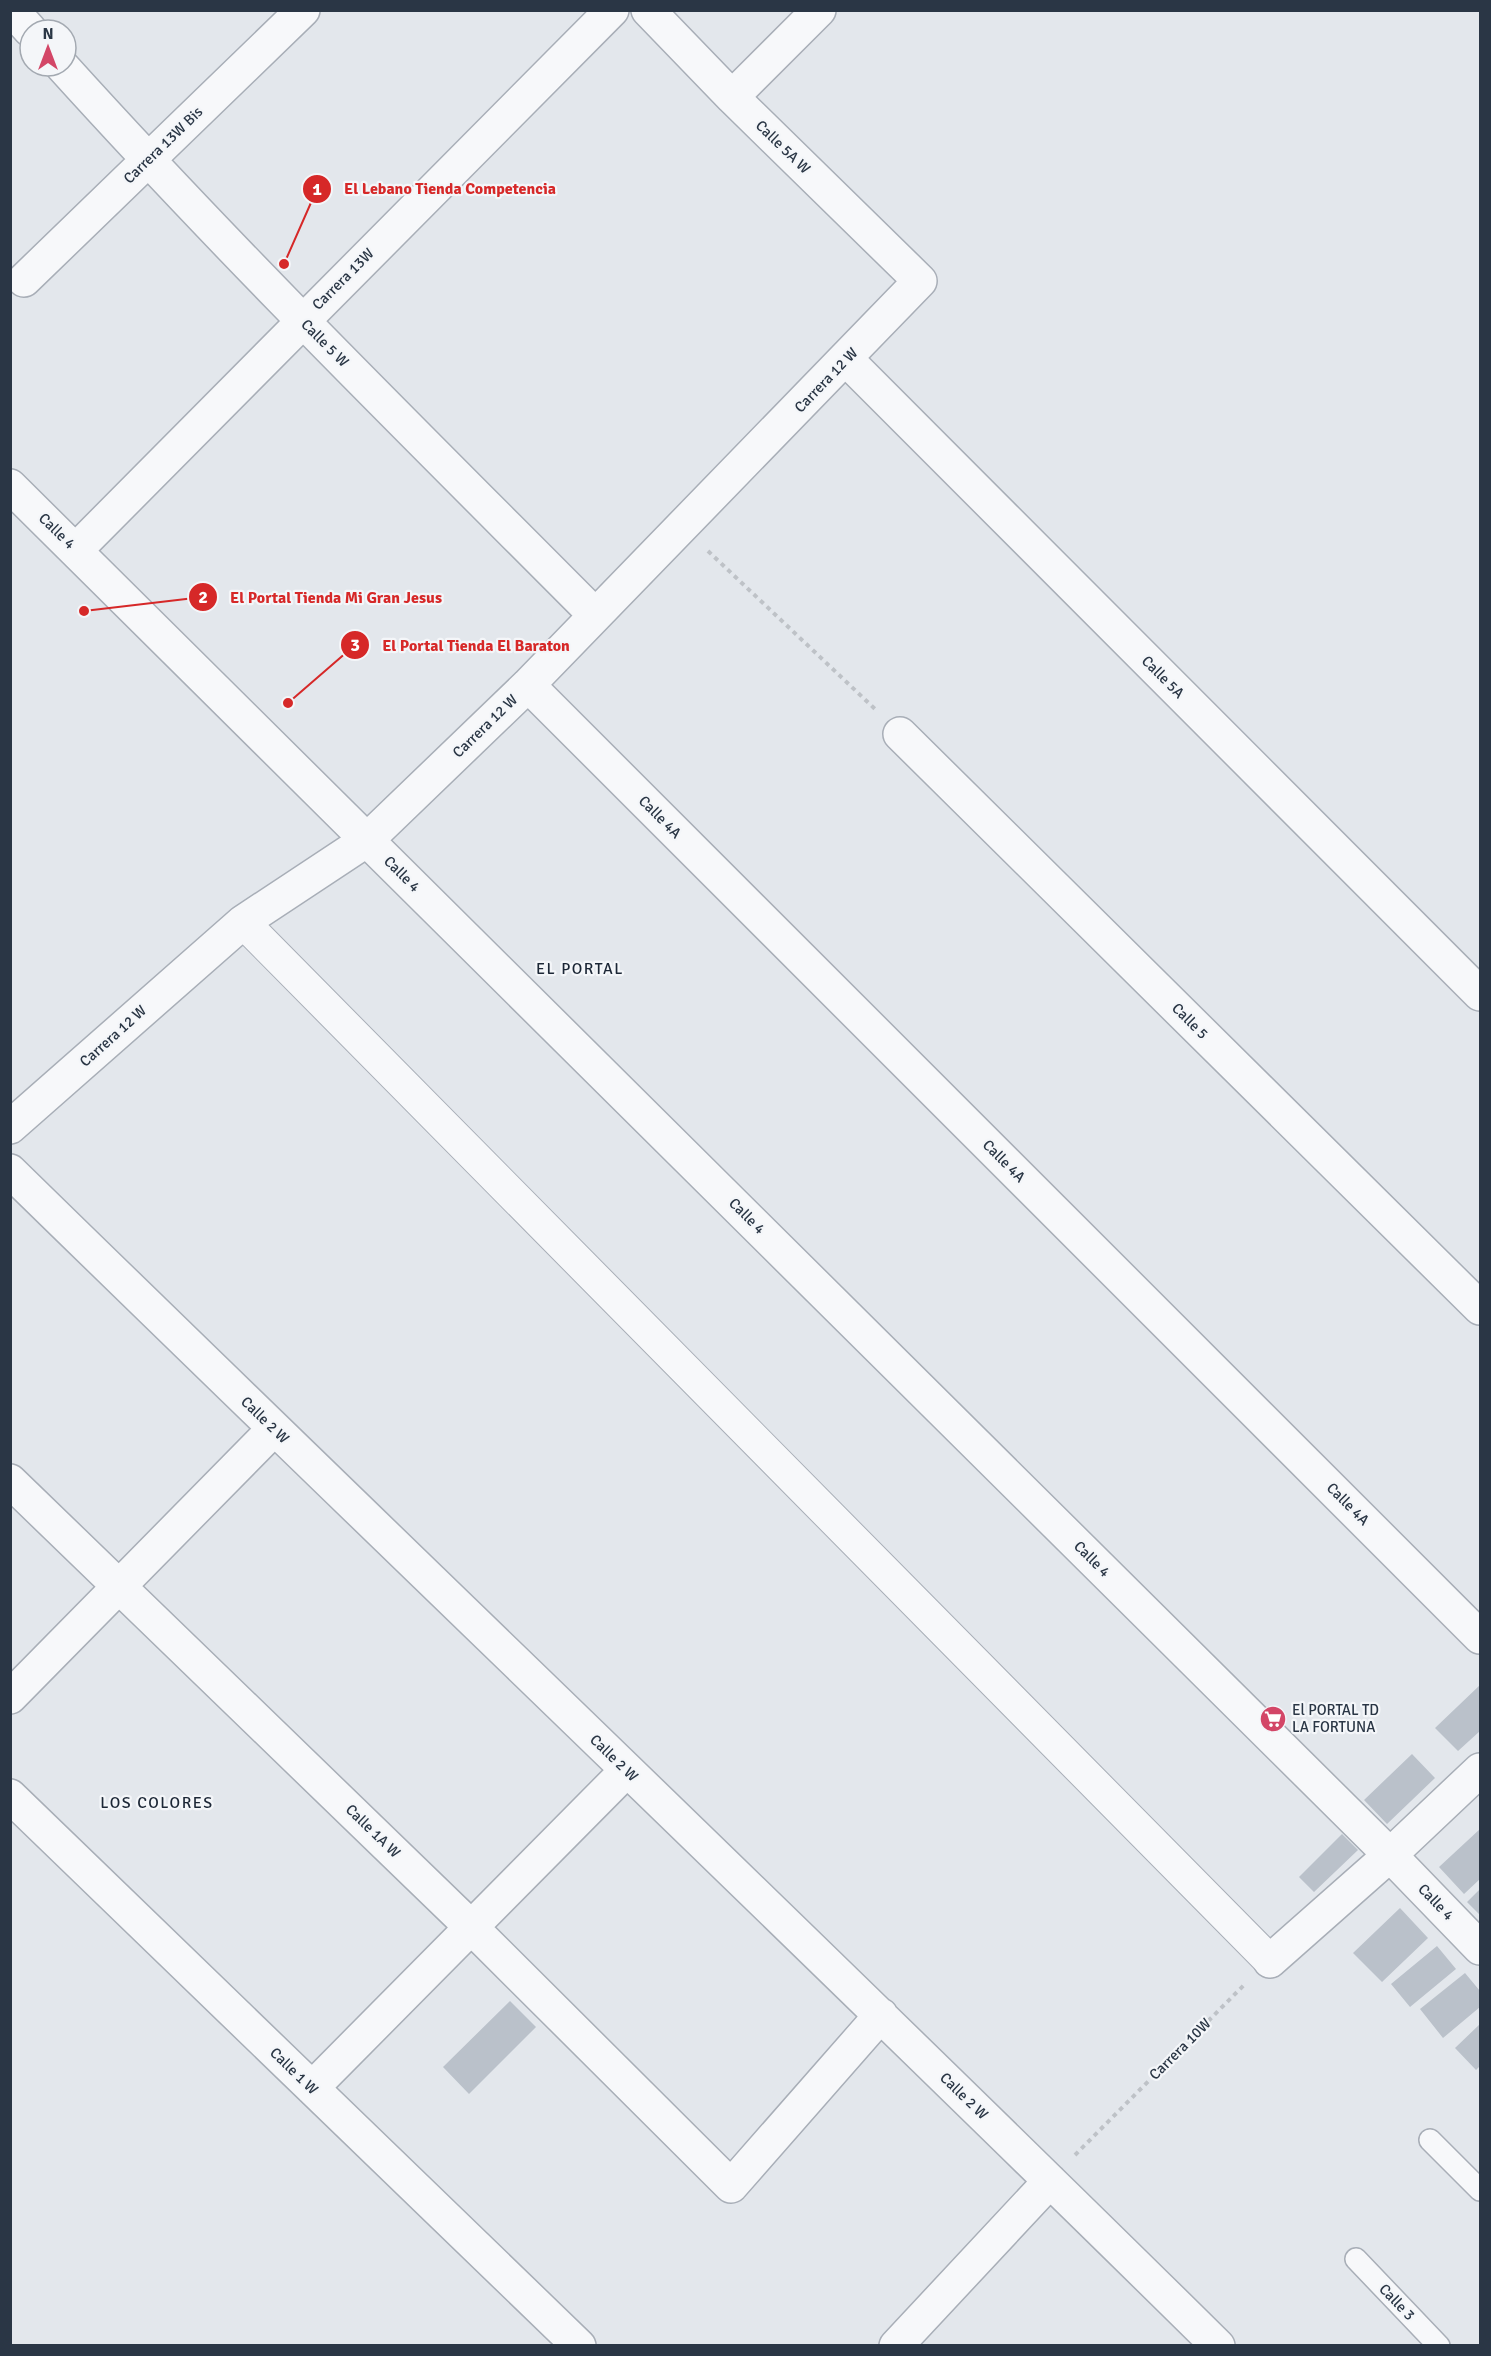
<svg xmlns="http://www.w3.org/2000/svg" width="1491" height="2356" viewBox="0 0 1491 2356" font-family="Signika,sans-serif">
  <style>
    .building { fill: #bac1ca }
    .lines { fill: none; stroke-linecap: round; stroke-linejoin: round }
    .service-casing { stroke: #a8aeb7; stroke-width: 24 }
    .pedestrian-casing { stroke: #a8aeb7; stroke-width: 34 }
    .minor-casing { stroke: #a8aeb7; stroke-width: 36 }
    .path { stroke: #bec2c7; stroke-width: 4; stroke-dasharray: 4.5 4.5; stroke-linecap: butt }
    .service { stroke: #f7f8fa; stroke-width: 21 }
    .pedestrian { stroke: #f7f8fa; stroke-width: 32 }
    .minor { stroke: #f7f8fa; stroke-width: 33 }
    .labels { text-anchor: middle; stroke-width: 4.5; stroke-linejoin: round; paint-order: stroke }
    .street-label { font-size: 15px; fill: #2a3645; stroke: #f4f6f9 }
    .poi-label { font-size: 15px; fill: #2a3645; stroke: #f4f6f9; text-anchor: start }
    .neighbourhood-label { font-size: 16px; letter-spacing: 1.5px; fill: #1c2736; stroke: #f4f6f9 }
    .leader { fill: none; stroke: #d62828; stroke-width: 2 }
    .callout-dot { fill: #d62828; stroke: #f4f6f9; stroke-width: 2 }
    .mark-label { font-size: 18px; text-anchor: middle; font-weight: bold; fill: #fff }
    .callout-label { font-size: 16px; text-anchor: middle; font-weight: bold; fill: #d62828; stroke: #f4f6f9; stroke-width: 4.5; stroke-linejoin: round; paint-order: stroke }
  </style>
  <rect width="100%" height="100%" fill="#e3e7ec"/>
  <path class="building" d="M1480,1685v46l-22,20 -23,-23z
    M1412,1754l23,24 -48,46 -23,-24z
    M1480,1829v50l-16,15 -25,-27z
    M1342,1834l16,16 -44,42 -15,-15z
    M1480,1889v26l-13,-13z
    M1400,1908l28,30 -46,44 -29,-29z
    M1437,1946l19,23 -46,38 -19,-23z
    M1465,1973l15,18v16l-37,31 -23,-29z
    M510,2001l26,26 -67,67 -26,-27z
    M1480,2024v42l-4,4 -21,-22z"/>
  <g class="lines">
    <defs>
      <path id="service" d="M1430,2140l50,50
        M1356,2259l83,87"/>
      <path id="pedestrian" d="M243,922l1027,1039"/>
      <path id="minor" d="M12,10l18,20
        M62,66c171,189 353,368 533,549
        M732,97l87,-87
        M24,280l279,-270
        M846,359l634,635
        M10,486l1380,1369 90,93
        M76,550l536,-540
        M528,685l952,952
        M900,734l580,574
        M10,1127l233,-205 124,-82 161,-155 392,-404 -188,-184 -84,-87
        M10,1171c402,393 808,780 1208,1175
        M10,1481l461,446 260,259 150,-171
        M10,1697l264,-268
        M10,1796l569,550
        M1270,1961l120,-106 90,-85
        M312,2088l315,-318
        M896,2346l154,-165"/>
    </defs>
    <use href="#service" class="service-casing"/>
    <use href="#pedestrian" class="pedestrian-casing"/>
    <use href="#minor" class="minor-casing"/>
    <path class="path" d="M708,551l167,158
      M1075,2155l170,-171"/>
    <use href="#service" class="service"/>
    <use href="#pedestrian" class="pedestrian"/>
    <use href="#minor" class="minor"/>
  </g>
  <defs>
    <symbol id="supermarket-disc" viewBox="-11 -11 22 22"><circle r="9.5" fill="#d34667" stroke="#f4f6f9"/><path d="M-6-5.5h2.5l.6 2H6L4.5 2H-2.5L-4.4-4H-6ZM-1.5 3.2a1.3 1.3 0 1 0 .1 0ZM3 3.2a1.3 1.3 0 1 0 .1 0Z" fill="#fff"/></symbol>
  </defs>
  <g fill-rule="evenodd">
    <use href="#supermarket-disc" x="1258" y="1704" width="30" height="30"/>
  </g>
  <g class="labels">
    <g class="street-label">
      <text transform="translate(163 145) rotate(-44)" y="5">Carrera 13W Bis</text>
      <text transform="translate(783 147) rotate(44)" y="5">Calle 5A W</text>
      <text transform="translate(343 279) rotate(-45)" y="5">Carrera 13W</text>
      <text transform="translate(325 343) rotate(45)" y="5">Calle 5 W</text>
      <text transform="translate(826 380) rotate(-46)" y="5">Carrera 12 W</text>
      <text transform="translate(57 531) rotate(44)" y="5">Calle 4</text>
      <text transform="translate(1163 677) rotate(45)" y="5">Calle 5A</text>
      <text transform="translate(485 726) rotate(-44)" y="5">Carrera 12 W</text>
      <text transform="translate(660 817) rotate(45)" y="5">Calle 4A</text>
      <text transform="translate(402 874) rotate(45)" y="5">Calle 4</text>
      <text transform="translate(1190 1021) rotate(45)" y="5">Calle 5</text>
      <text transform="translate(113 1036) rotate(-42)" y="5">Carrera 12 W</text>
      <text transform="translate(1004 1161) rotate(45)" y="5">Calle 4A</text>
      <text transform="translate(747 1216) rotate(45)" y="5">Calle 4</text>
      <text transform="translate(265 1420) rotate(44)" y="5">Calle 2 W</text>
      <text transform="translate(1348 1504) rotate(45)" y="5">Calle 4A</text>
      <text transform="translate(1092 1559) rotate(45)" y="5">Calle 4</text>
      <text transform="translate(614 1758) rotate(44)" y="5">Calle 2 W</text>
      <text transform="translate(373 1831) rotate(44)" y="5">Calle 1A W</text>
      <text transform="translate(1436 1902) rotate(46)" y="5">Calle 4</text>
      <text transform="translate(1180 2049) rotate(-45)" y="5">Carrera 10W</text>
      <text transform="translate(294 2071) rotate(44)" y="5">Calle 1 W</text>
      <text transform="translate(964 2096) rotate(44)" y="5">Calle 2 W</text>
      <text transform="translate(1397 2302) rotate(46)" y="5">Calle 3</text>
    </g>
    <g class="poi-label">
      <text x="1292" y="1715">El PORTAL TD<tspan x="1292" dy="17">LA FORTUNA</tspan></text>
    </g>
    <g class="neighbourhood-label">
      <text x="580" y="974">EL PORTAL</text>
      <text x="157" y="1808">LOS COLORES</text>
    </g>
  </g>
  <path class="leader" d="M284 264L317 189M84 611L203 597M288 703L355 645"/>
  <g class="callout-dot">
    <circle cx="284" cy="264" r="6"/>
    <circle cx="84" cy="611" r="6"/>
    <circle cx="288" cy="703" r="6"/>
    <circle cx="317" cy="189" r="15"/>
    <circle cx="203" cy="597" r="15"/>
    <circle cx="355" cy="645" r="15"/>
  </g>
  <g class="mark-label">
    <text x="317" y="195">1</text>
    <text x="203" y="603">2</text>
    <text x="355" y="651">3</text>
  </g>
  <g class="callout-label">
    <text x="450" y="194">El Lebano Tienda Competencia</text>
    <text x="336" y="603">El Portal Tienda Mi Gran Jesus</text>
    <text x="476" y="651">El Portal Tienda El Baraton</text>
  </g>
  <rect width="1491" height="2356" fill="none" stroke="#2a3645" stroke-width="24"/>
  <g transform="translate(48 48)"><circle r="28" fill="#f4f6f9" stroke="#a3a9b1" stroke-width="1.5"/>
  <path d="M0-4.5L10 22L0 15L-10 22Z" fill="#d34667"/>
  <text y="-9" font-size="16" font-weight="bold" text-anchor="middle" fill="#2a3645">N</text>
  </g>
</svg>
